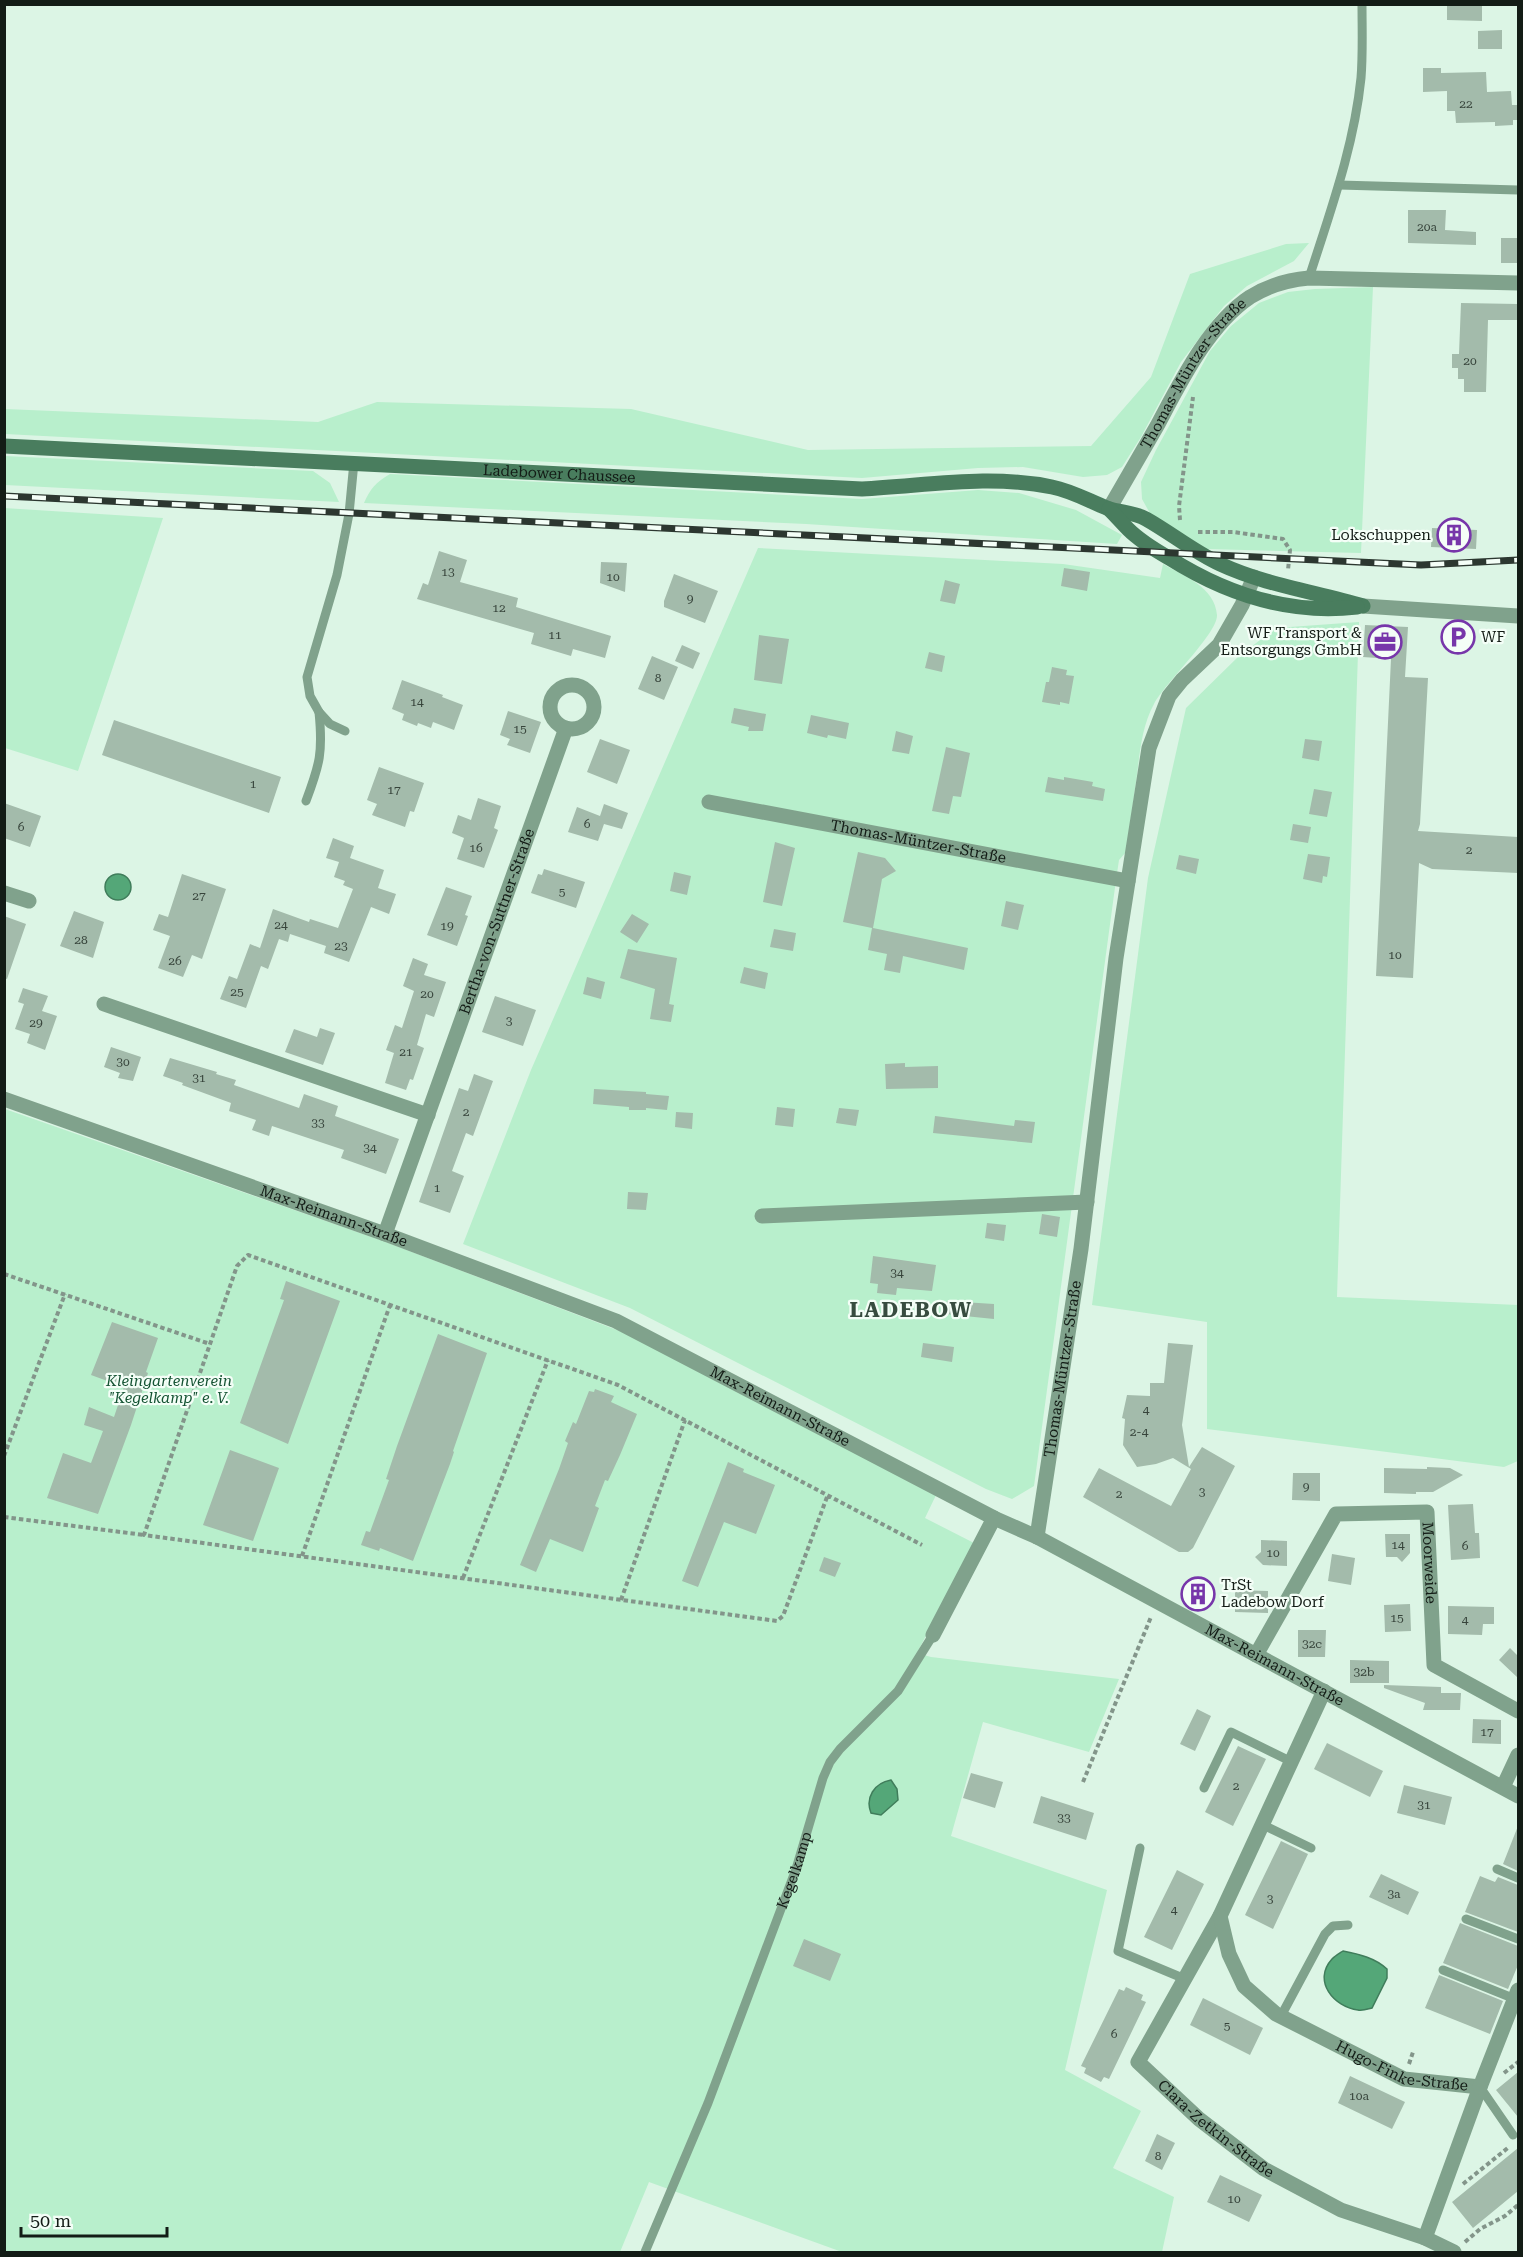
<svg xmlns="http://www.w3.org/2000/svg" width="1523" height="2257" viewBox="0 0 1523 2257" font-family="'Roboto Serif',serif">
  <style>
    .green { fill: #b8efcc }
    .water { fill: #54a778; stroke: #407d5b; stroke-width: 1.5 }
    .building { fill: #a3bbab }
    .lines { fill: none; stroke-linecap: round; stroke-linejoin: round }
    .path { stroke: #83958a; stroke-width: 4; stroke-dasharray: 4.5 3; stroke-linecap: butt }
    .lane { stroke: #80a28c; stroke-width: 9 }
    .street { stroke: #80a28c; stroke-width: 15 }
    .secondary { stroke: #497d5e; stroke-width: 15 }
    .rail-casing { stroke: #2c3730; stroke-width: 7 }
    .rail { stroke: #f4fef7; stroke-width: 4.5; stroke-dasharray: 14; stroke-linecap: butt }
    .labels { text-anchor: middle; stroke-width: 4.5; stroke-linejoin: round; paint-order: stroke }
    .number-label { font-size: 12px; fill: #37443b }
    .street-label { font-size: 15px; fill: #131c16; stroke: #f4fef7 }
    .poi-label { font-size: 15px; fill: #131c16; stroke: #f4fef7; text-anchor: end }
    .park-label { font-size: 15px; font-style: italic; fill: #145333; stroke: #f4fef7 }
    .district-label { font-size: 21px; font-weight: bold; letter-spacing: 1.5px; fill: #374c3f; stroke: #f4fef7 }
  </style>
  <rect width="100%" height="100%" fill="#dcf5e5"/>
  <path class="green" d="M1309,243l-15,18 -47,25 -23,20 -43,56 -40,75 -19,30 -15,8 -24,2 -60,-10 -45,1 -116,10 -857,-44v-25l313,13 59,-20 254,7 177,41 283,-4 60,-69 39,-103 96,-30z
    M1373,287l-12,266 -154,-4 -55,-32 -10,-18 -1,-17 15,-32 54,-99 21,-25 28,-23 29,-11 27,-3z
    M5,456l308,15 17,12 9,19 -334,-17z
    M390,474l472,25 116,-9 41,3 57,17 46,25 -5,9 -311,-20 -442,-21c6,-14 12,-21 26,-29z
    M4,508l159,10 -85,253 -73,-23z
    M758,548l305,16 97,14 3,-14c21,12 52,23 54,51 1,18 -52,68 -63,89 -12,22 -14,47 -17,71 -4,26 -7,52 -11,77l-7,8 -3,20 -82,606 -22,13 -26,-10 -356,-181 -167,-64 68,-174z
    M1359,622l-22,675 181,8v156l-14,6 -297,-38v-107l-115,-17 56,-427 38,-170 53,-52 37,-28z
    M5,1109l378,132 255,97 299,155 -12,25 49,25 -57,110 14,4 188,22 -30,73 -106,-30 -32,114 156,54 -42,180 76,41 -28,57 61,29 -12,55h-320l-193,-70 -29,70h-615z"/>
  <path class="water" d="M105 887a13 13 0 1 1 26 0a13 13 0 1 1-26 0Z
    M891,1780l6,9 1,11 -17,15 -10,-2c-6,-15 3,-30 20,-33z
    M1343,1951c16,3 32,7 44,18v9l-15,30c-4,1 -10,3 -14,2 -24,-3 -46,-29 -26,-51 3,-3 8,-6 11,-8z"/>
  <path class="building" d="M1447,4h35v17l-35,-1z
    M1502,30v19h-24v-18z
    M1423,68h18v5l45,-1 1,20 24,-1 1,14h6v15h-5v5l-18,1v-4l-39,1 -1,-12h-8v-20l-24,1z
    M1408,210h38l-1,20 31,2v13l-68,-2z
    M1501,238h17v25h-17z
    M1461,303l57,1v16h-30l-2,72h-22v-13h-6v-11h-6v-14h7z
    M1432,528l45,2 -1,19 -45,-2z
    M439,551l28,9 -7,22 58,16 -2,9 95,29 -6,22 -32,-9 -2,7 -40,-12 3,-11 -117,-34 6,-16 5,2z
    M601,562l26,1 -2,29 -25,-9z
    M1064,568l26,4 -3,19 -26,-5z
    M674,574l44,17 -13,32 -41,-16v-6z
    M945,580l15,4 -5,20 -15,-3z
    M1365,625l43,2 -3,50 23,1 -8,146 -2,7 100,6v36l-86,-4 -13,-6 -6,115 -37,-2 15,-317 -28,-2z
    M759,635l30,4 -7,45 -28,-4z
    M682,645l18,8 -7,16 -18,-8z
    M929,652l16,4 -3,16 -17,-4z
    M652,656l26,11 -14,33 -26,-11z
    M1052,667l15,3 -1,5 8,1 -5,28 -9,-2v3l-18,-3 4,-20h3z
    M402,680l41,15 -1,2 21,8 -9,25 -21,-8 -2,6 -13,-5 -1,3 -15,-6 2,-6 -12,-5z
    M734,708l32,6 -3,17h-15l1,-4 -18,-4z
    M508,711l33,11 -11,31 -23,-8 3,-6 -10,-4z
    M811,715l38,8 -3,16 -18,-4 -1,3 -20,-5z
    M114,720l167,57 -12,36 -167,-58z
    M896,731l17,5 -4,18 -17,-3z
    M600,739l30,11 -13,34 -30,-12z
    M1305,739l17,2 -3,20 -17,-3z
    M946,747l24,6 -9,44 -8,-1 -4,18 -17,-3z
    M379,767l45,16 -10,29 -4,-1 -5,16 -33,-12 5,-11 -10,-4z
    M1048,777l16,3v-3l29,5 -1,4 13,3 -2,12 -58,-9z
    M1314,789l18,3 -5,25 -18,-3z
    M478,798l23,8 -7,22 4,2 -14,38 -27,-9 7,-21 -12,-5 6,-18 13,5z
    M4,803l37,13 -11,31 -26,-9z
    M604,804l24,9 -6,16 -18,-5 -6,17 -30,-9 9,-25 23,9z
    M1293,824l18,3 -3,16 -18,-3z
    M333,838l21,8 -4,12 34,12 -6,18 18,6 -7,20 -18,-7 -22,55 -25,-9 2,-7 -36,-12 -2,8 -9,-3 -11,30 -7,-3 -15,42 -26,-9 9,-23 8,3 13,-35 10,4 13,-39 36,13 1,-3 28,9 15,-39 -10,-4 2,-4 -11,-4 5,-15 -13,-4z
    M775,842l20,6 -13,58 -19,-4z
    M858,852l27,6 11,13 -14,8 -9,49 95,20 -4,22 -61,-14 -3,17 -16,-3 3,-16 -19,-4 4,-22 -29,-6z
    M1308,854l22,3 -3,20 -4,-1 -1,7 -19,-4z
    M1179,855l20,4 -3,15 -20,-5z
    M544,869l41,13 -9,26 -45,-15 7,-19 4,1z
    M674,872l17,4 -4,19 -17,-4z
    M182,874l44,15 -24,70 -10,-4 -9,22 -25,-9 12,-32 -17,-6 6,-16 9,3z
    M446,887l26,9 -7,19 3,1 -11,30 -30,-11z
    M1006,901l18,4 -6,25 -17,-4z
    M74,911l30,11 -11,36 -33,-12z
    M632,914l17,10 -12,19 -17,-11z
    M4,916l22,8 -19,55 -3,-1z
    M774,929l22,4 -3,18 -23,-4z
    M628,949l49,9 -8,46 5,1 -3,17 -21,-3 5,-30 -35,-11z
    M413,958l15,6 -4,11 22,7 -12,35 -8,-3 -9,31 7,3 -11,32 -3,-1 -4,11 -21,-7 9,-30 -8,-3 9,-25 7,3 12,-37 -11,-5z
    M744,967l24,6 -3,16 -25,-6z
    M587,977l18,5 -4,17 -18,-5z
    M23,988l25,8 -6,15 15,5 -12,34 -18,-7 3,-9 -15,-5 9,-25 -6,-2z
    M495,996l41,14 -13,36 -41,-14z
    M320,1028l15,5 -12,32 -38,-13 9,-23 23,8z
    M111,1047l30,10 -8,24 -15,-3 2,-5 -16,-6z
    M170,1058l47,14 -1,2 20,6 -2,5 65,23 5,-14 34,12 -3,10 64,23 -13,35 -45,-16 3,-8 -72,-24 -3,10 -17,-6 4,-10 -27,-9 2,-8 -49,-18 1,-2 -20,-7z
    M905,1063v4l33,-1v22l-52,1 -1,-25z
    M474,1074l19,7 -20,55 -7,-3 -14,38 12,5 -14,37 -31,-11 40,-114 9,3z
    M594,1089l52,3v2l23,2 -2,14 -21,-2v2h-17v-3l-36,-3z
    M777,1107l18,2 -2,18 -18,-2z
    M839,1108l20,2 -3,16 -20,-3z
    M676,1112l17,1 -1,16 -17,-2z
    M935,1116l79,10 1,-6 20,2 -3,21 -99,-10z
    M628,1192l20,1 -2,17 -19,-1z
    M1042,1214l18,3 -3,20 -18,-3z
    M987,1223l19,2 -2,16 -19,-3z
    M873,1256l63,9 -4,26 -35,-3 -1,7 -19,-2 1,-9 -8,-1z
    M286,1281l54,20 -52,143 -48,-21 44,-123 -4,-1z
    M947,1301l47,3v15l-49,-5z
    M112,1322l46,16 -12,34 2,1 -17,52 -33,89 -51,-16 16,-45 28,10 12,-32 -19,-6 5,-18 25,10 10,-30 -33,-12z
    M438,1334l49,19 -34,98 1,1 -4,12 -37,97 -33,-13 -1,3 -18,-6 5,-14 4,1 19,-52 -3,-1 11,-33z
    M923,1343l31,4 -2,15 -31,-5z
    M1168,1343l25,2 -11,80 7,42 13,-20 33,19 -42,82 -5,4h-9l-96,-55 16,-29 72,38 20,-37 -18,-11 -17,6 -19,3 -14,-22 2,-26 -3,-1 5,-23 23,1v-13h14z
    M595,1389l19,7 -3,6 26,12 -17,41 -12,26 -3,-1 -10,26 4,2 -16,44 -33,-13 -14,33 -16,-7 39,-96 9,-26 -3,-2 8,-19 3,2 13,-33 5,1z
    M230,1450l49,18 -26,73 -50,-16z
    M728,1462l16,7 -1,3 32,13 -19,49 -32,-12 -26,65 -16,-6z
    M1427,1467l23,1 13,7 -30,17h-17v2l-32,-1v-25l43,1z
    M1293,1473h27v28l-28,-1z
    M1473,1504l2,29h4l1,25 -29,2 -3,-55z
    M1385,1534h25v19l-8,9 -5,-5h-11z
    M1261,1540l26,1v25l-24,-1 -8,-8 6,-5z
    M1332,1554l23,4 -4,27 -23,-4z
    M824,1557l17,6 -6,14 -16,-6z
    M1235,1590l33,1v22l-33,-1z
    M1410,1604l1,27 -26,1 -1,-27z
    M1448,1606l46,1v17h-11l-1,11 -34,-1z
    M1298,1630h28l-1,27h-27z
    M1510,1648l8,8v22l-19,-18z
    M1350,1660l39,1v22h-39z
    M1384,1685l57,2v6h20l-1,17h-37l2,-7 -41,-15z
    M1197,1709l14,7 -16,35 -15,-7z
    M1473,1719l28,1v24l-29,-1z
    M1327,1743l56,28 -13,26 -56,-28z
    M1238,1746l28,13 -33,67 -28,-14z
    M971,1773l32,9 -8,26 -32,-10z
    M1404,1785l48,12 -7,28 -48,-12z
    M1041,1796l53,17 -8,27 -53,-17z
    M1518,1826v45l-15,-7z
    M1281,1841l27,13 -35,75 -28,-14z
    M1177,1870l27,14 -32,66 -28,-13z
    M1381,1874l38,18 -11,23 -39,-18z
    M1480,1876l15,6 3,-5 20,8v47l-53,-20z
    M1460,1923l58,23v19l-10,24 -65,-26z
    M804,1939l37,15 -11,27 -37,-15z
    M1439,1975l64,26 -13,33 -65,-26z
    M1126,1987l17,8 -2,5 5,2 -37,77 -5,-2 -3,5 -17,-9 2,-5 -5,-2 38,-77 5,2z
    M1203,1998l60,30 -13,27 -60,-30z
    M1518,2072v45l-22,-27z
    M1350,2076l55,26 -13,27 -54,-26z
    M1157,2134l18,9 -13,27 -17,-9z
    M1518,2148v43l-45,37 -21,-26z
    M1220,2175l42,20 -13,27 -42,-20z"/>
  <g class="lines">
    <path class="path" d="M1180,520l-1,-14 14,-109
      M1198,532h35l50,7 7,11 -2,20
      M4,1274l206,70
      M4,1456l61,-162
      M827,1497l-44,119 -6,5 -633,-86 93,-269 11,-11 370,130 304,160
      M4,1517l140,18
      M302,1556l88,-251
      M463,1578l85,-218
      M621,1600l64,-180
      M1083,1782l68,-165
      M1409,2064l4,-12
      M1504,2073l14,-11
      M1463,2184l46,-37
      M1465,2242l15,-13 25,-13 13,-11"/>
    <g class="lane">
      <path d="M1339,185l179,5"/>
      <path d="M1309,278c21,-66 45,-131 52,-200 2,-24 1,-49 1,-74"/>
      <path d="M345,731l-15,-7 -11,-12 -9,-16 -3,-19 30,-102 12,-61 5,-52"/>
      <path d="M306,801c14,-37 17,-49 13,-89"/>
      <path d="M1204,1788l27,-56 59,29"/>
      <path d="M1261,1824l50,24"/>
      <path d="M1140,1848l-22,103 67,28"/>
      <path d="M1497,1869l21,9"/>
      <path d="M1466,1919l52,20"/>
      <path d="M1443,1970l72,29"/>
      <path d="M1281,2016l44,-82 8,-8 15,-1"/>
      <path d="M1480,2087l33,48"/>
      <path id="s1" d="M645,2252l63,-149 88,-234 27,-91 7,-16 10,-13 58,-58 35,-56"/>
    </g>
    <g class="street">
      <path id="s2" d="M1109,509c16,-28 32,-55 48,-83 23,-43 51,-101 93,-129 19,-12 37,-17 59,-19l209,5"/>
      <path d="M1363,606l155,10"/>
      <circle cx="572" cy="707" r="22"/>
      <path id="s3" d="M709,802l419,79"/>
      <path d="M4,893l25,8"/>
      <path d="M104,1004l324,111"/>
      <path id="s4" d="M4,1099l381,135 231,87 378,197 43,19 481,259"/>
      <path d="M762,1216l325,-14"/>
      <path id="s5" d="M385,1234l181,-506"/>
      <path id="s6" d="M1037,1537l44,-288 35,-291 33,-210 20,-52 13,-16 37,-35 23,-40 12,-28"/>
      <path d="M933,1635l61,-117"/>
      <path id="s7" d="M1256,1655l80,-141 91,-2 7,153 84,46"/>
      <path id="s8" d="M1324,1691l-104,225 -82,146 61,57 65,50 77,41 84,28 29,14"/>
      <path d="M1503,1787l15,-32"/>
      <path id="s9" d="M1220,1916l9,38 15,32 32,28 128,65 76,8"/>
      <path d="M1425,2238l55,-151 38,-97"/>
    </g>
    <g class="secondary">
      <path id="s10" d="M4,446l858,43c64,-3 127,-15 190,-2 20,4 37,14 55,21 13,5 27,4 39,11 25,14 48,33 74,45 45,21 96,28 143,42"/>
      <path d="M1109,509c7,7 13,14 19,20 12,12 27,21 41,29 57,36 120,57 188,49"/>
    </g>
    <defs>
      <path id="rail" d="M4,496l1417,69 97,-5"/>
    </defs>
    <use href="#rail" class="rail-casing"/>
    <use href="#rail" class="rail"/>
  </g>
  <defs>
    <symbol id="building-ring" viewBox="-11 -11 22 22"><circle r="9.5" fill="#f4fef7" stroke="#7736aa" stroke-width="1.5"/><path d="M-4-6H4V6H1V3H-1V6H-4ZM-2.5-4.3h1.7v1.8h-1.7ZM.8-4.3h1.7v1.8H.8ZM-2.5-1h1.7V.8h-1.7ZM.8-1h1.7V.8H.8Z" fill="#7736aa"/></symbol>
    <symbol id="parking-ring" viewBox="-11 -11 22 22"><circle r="9.5" fill="#f4fef7" stroke="#7736aa" stroke-width="1.5"/><path d="M-3.5-5.5H1a3.5 3.5 0 0 1 0 7H-1V5.5H-3.5ZM-1-3.4V-.6H.8a1.4 1.4 0 0 0 0-2.8Z" fill="#7736aa"/></symbol>
    <symbol id="office-ring" viewBox="-11 -11 22 22"><circle r="9.5" fill="#f4fef7" stroke="#7736aa" stroke-width="1.5"/><path d="M-6-3h4V-5.5h4V-3h4V5H-6ZM-1-4.5V-3h2v-1.5ZM-6 0V1H6V0Z" fill="#7736aa"/></symbol>
  </defs>
  <g fill-rule="evenodd">
    <use href="#building-ring" x="1435" y="516" width="38" height="38"/>
    <use href="#parking-ring" x="1439" y="618" width="38" height="38"/>
    <use href="#office-ring" x="1366" y="623" width="38" height="38"/>
    <use href="#building-ring" x="1179" y="1575" width="38" height="38"/>
  </g>
  <g class="labels">
    <g class="number-label">
      <text x="1466" y="108">22</text>
      <text x="1427" y="231">20a</text>
      <text x="1470" y="365">20</text>
      <text x="448" y="576">13</text>
      <text x="613" y="581">10</text>
      <text x="690" y="603">9</text>
      <text x="499" y="612">12</text>
      <text x="555" y="639">11</text>
      <text x="658" y="682">8</text>
      <text x="417" y="706">14</text>
      <text x="520" y="733">15</text>
      <text x="253" y="788">1</text>
      <text x="394" y="794">17</text>
      <text x="587" y="828">6</text>
      <text x="21" y="831">6</text>
      <text x="476" y="852">16</text>
      <text x="1469" y="854">2</text>
      <text x="562" y="896">5</text>
      <text x="199" y="900">27</text>
      <text x="281" y="929">24</text>
      <text x="447" y="930">19</text>
      <text x="81" y="944">28</text>
      <text x="341" y="950">23</text>
      <text x="1395" y="959">10</text>
      <text x="175" y="965">26</text>
      <text x="237" y="996">25</text>
      <text x="427" y="998">20</text>
      <text x="509" y="1025">3</text>
      <text x="36" y="1027">29</text>
      <text x="406" y="1056">21</text>
      <text x="123" y="1066">30</text>
      <text x="199" y="1082">31</text>
      <text x="466" y="1116">2</text>
      <text x="318" y="1127">33</text>
      <text x="370" y="1152">34</text>
      <text x="437" y="1192">1</text>
      <text x="897" y="1277">34</text>
      <text x="1146" y="1414">4</text>
      <text x="1139" y="1436">2-4</text>
      <text x="1306" y="1491">9</text>
      <text x="1202" y="1496">3</text>
      <text x="1119" y="1498">2</text>
      <text x="1398" y="1549">14</text>
      <text x="1465" y="1550">6</text>
      <text x="1273" y="1557">10</text>
      <text x="1397" y="1622">15</text>
      <text x="1465" y="1624">4</text>
      <text x="1312" y="1648">32c</text>
      <text x="1364" y="1676">32b</text>
      <text x="1487" y="1736">17</text>
      <text x="1236" y="1790">2</text>
      <text x="1424" y="1809">31</text>
      <text x="1064" y="1822">33</text>
      <text x="1394" y="1898">3a</text>
      <text x="1270" y="1903">3</text>
      <text x="1174" y="1914">4</text>
      <text x="1227" y="2030">5</text>
      <text x="1114" y="2038">6</text>
      <text x="1359" y="2100">10a</text>
      <text x="1158" y="2160">8</text>
      <text x="1234" y="2203">10</text>
    </g>
    <g class="street-label">
      <text dy="5" stroke="none"><textPath href="#s2" startOffset="160">Thomas-Müntzer-Straße</textPath></text>
      <text dy="5" stroke="none"><textPath href="#s10" startOffset="556">Ladebower Chaussee</textPath></text>
      <text dy="5" stroke="none"><textPath href="#s3" startOffset="213">Thomas-Müntzer-Straße</textPath></text>
      <text dy="5" stroke="none"><textPath href="#s5" startOffset="332">Bertha-von-Suttner-Straße</textPath></text>
      <text dy="5" stroke="none"><textPath href="#s4" startOffset="350">Max-Reimann-Straße</textPath></text>
      <text dy="5" stroke="none"><textPath href="#s6" startOffset="170">Thomas-Müntzer-Straße</textPath></text>
      <text dy="5" stroke="none"><textPath href="#s4" startOffset="836">Max-Reimann-Straße</textPath></text>
      <text dy="5" stroke="none"><textPath href="#s7" startOffset="304">Moorweide</textPath></text>
      <text dy="5" stroke="none"><textPath href="#s4" startOffset="1394">Max-Reimann-Straße</textPath></text>
      <text dy="5" stroke="none"><textPath href="#s1" startOffset="410">Kegelkamp</textPath></text>
      <text dy="5" stroke="none"><textPath href="#s9" startOffset="255">Hugo-Finke-Straße</textPath></text>
      <text dy="5" stroke="none"><textPath href="#s8" startOffset="518">Clara-Zetkin-Straße</textPath></text>
    </g>
    <g class="poi-label">
      <text x="1431" y="540">Lokschuppen</text>
      <text x="1362" y="638">WF Transport &amp;<tspan x="1362" dy="17">Entsorgungs GmbH</tspan></text>
      <text x="1481" y="642" text-anchor="start">WF</text>
      <text x="1221" y="1590" text-anchor="start">TrSt<tspan x="1221" dy="17">Ladebow Dorf</tspan></text>
    </g>
    <g class="park-label">
      <text x="169" y="1386">Kleingartenverein<tspan x="169" dy="17">"Kegelkamp" e. V.</tspan></text>
    </g>
    <g class="district-label">
      <text x="911" y="1317">LADEBOW</text>
    </g>
  </g>
  <rect width="1523" height="2257" fill="none" stroke="#131c16" stroke-width="12"/>
  <path d="M21 2227v9h146v-9" fill="none" stroke="#131c16" stroke-width="3"/>
  <text x="30" y="2227" font-size="18" fill="#131c16" stroke="#f4fef7" stroke-width="4.5" paint-order="stroke">50 m</text>
</svg>
